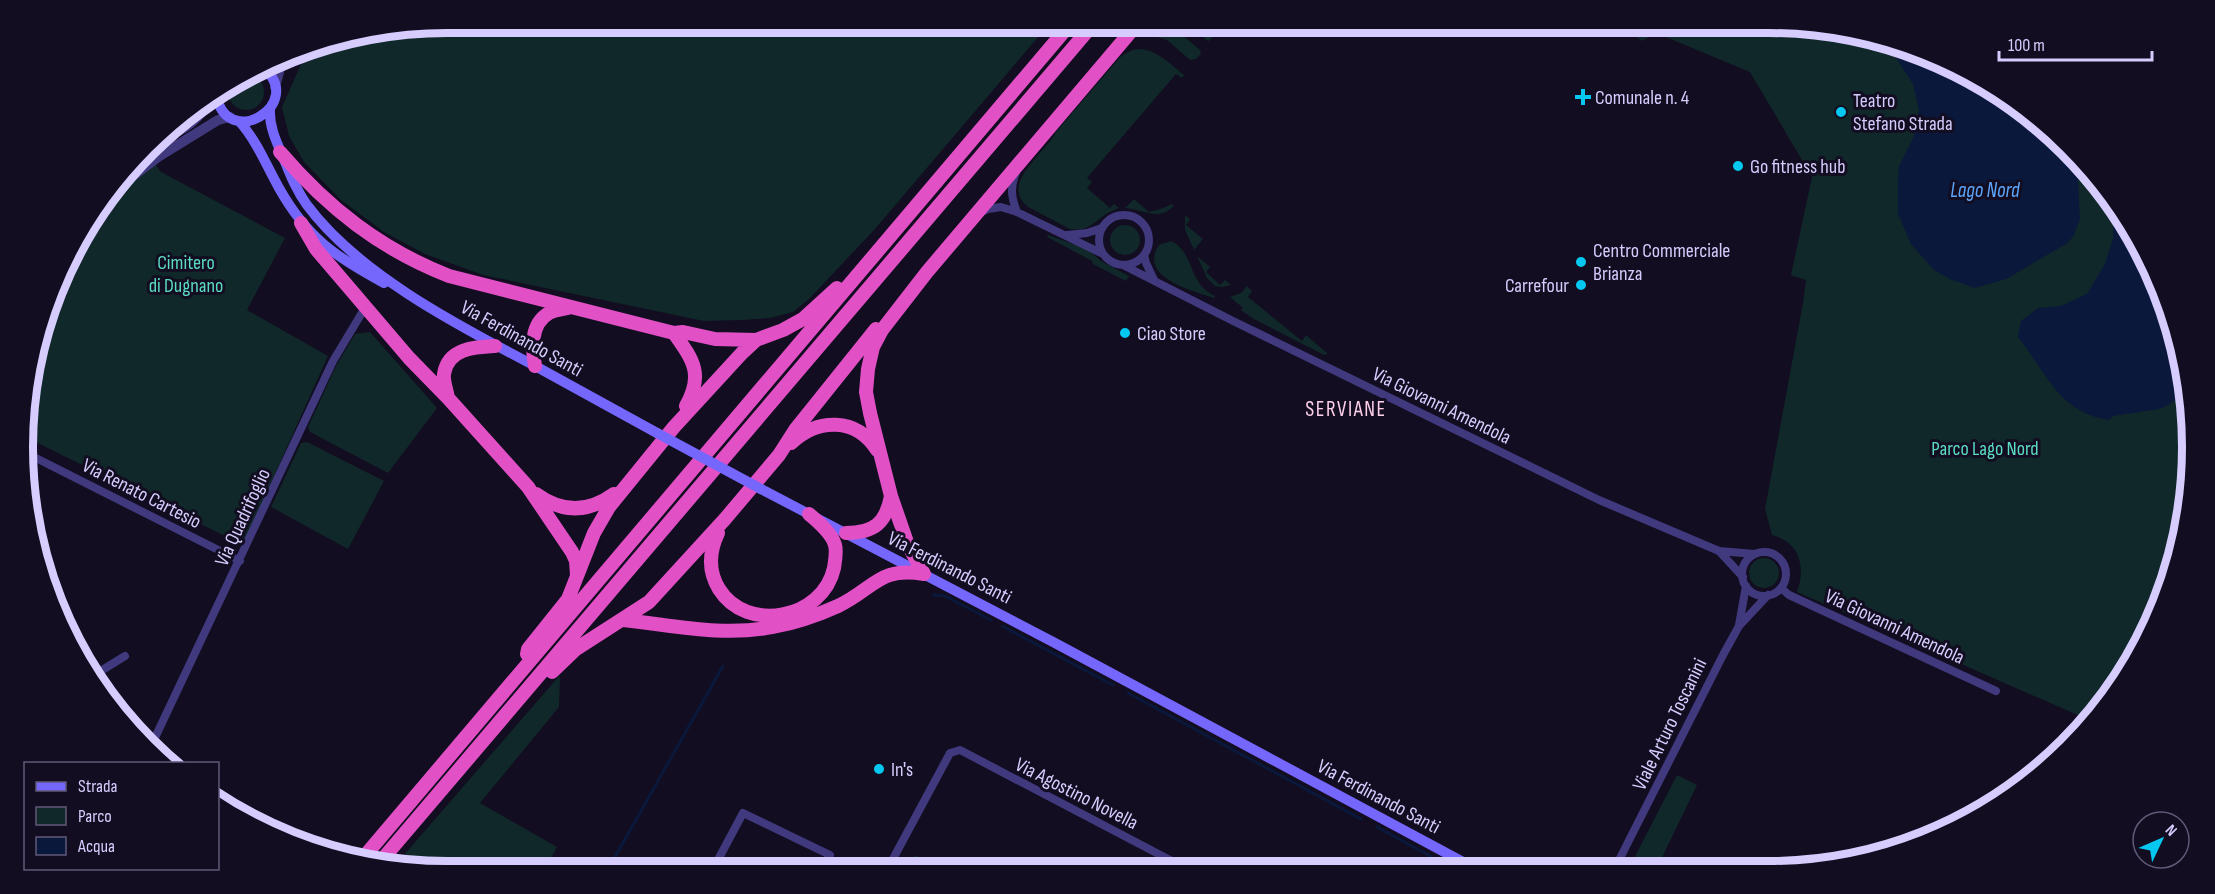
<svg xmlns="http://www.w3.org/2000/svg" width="2215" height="894" viewBox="0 0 2215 894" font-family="'Sofia Sans Condensed',sans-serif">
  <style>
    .green { fill: #102829 }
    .water { fill: #0a183c }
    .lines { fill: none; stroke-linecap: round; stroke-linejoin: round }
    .stream { stroke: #0a183c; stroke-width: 3 }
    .minor { stroke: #41397e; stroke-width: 8 }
    .tertiary { stroke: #41397e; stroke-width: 10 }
    .secondary { stroke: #7566fc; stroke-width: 10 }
    .trunk { stroke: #e250c6; stroke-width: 14 }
    .secondary-bridge { stroke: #7566fc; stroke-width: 10 }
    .poi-dot { fill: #05c8f1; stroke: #120d20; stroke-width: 2 }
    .labels { text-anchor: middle; stroke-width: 6; stroke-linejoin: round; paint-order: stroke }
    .poi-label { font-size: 20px; fill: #d6cdfe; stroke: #120d20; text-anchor: start }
    .park-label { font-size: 20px; fill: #5bdcc5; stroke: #120d20 }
    .street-label { font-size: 20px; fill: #d6cdfe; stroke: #120d20 }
    .water-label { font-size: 21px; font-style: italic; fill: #5da6fc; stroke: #120d20 }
    .neighbourhood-label { font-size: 21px; letter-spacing: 1.5px; fill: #fecfe9; stroke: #120d20 }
    .rim { fill: none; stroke: #d6cdfe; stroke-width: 8 }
  </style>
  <rect width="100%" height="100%" fill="#120d20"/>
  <path class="green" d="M447,23v-1l603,1 -175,206 -66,70 -16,13 -23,6 -28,2 -38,1 -221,-46 -58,-21 -41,-22 -43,-32 -37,-38 -15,-26 -7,-29 27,-61z
    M1149,23h19l32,27 1,4 -5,5 -6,1 -23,-20 -23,-7 -1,-3z
    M1205,23v-1l22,1 -18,18 -3,-1 -7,-8z
    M1611,23h157l136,22 76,34 68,49 57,60 44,71 29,78 14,82 -3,83 -19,81 -49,100 -32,37 -292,-128c9,-25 3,-50 -25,-57l-7,-26 38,-206 3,-23 -15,-5 21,-98 -62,-105 -94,-39 -14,8 -14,-11z
    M1139,49c19,1 31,15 45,26l-2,3 -6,-4 -89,104 5,4 -5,6 23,20 4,-4 5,4c-4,2 -10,4 -13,6 -13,9 -18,18 -36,15l-42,-22c-29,-24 17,-53 28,-75l64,-75 12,-7z
    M228 92a18 18 0 1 1 36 0a18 18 0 1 1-36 0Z
    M147,153l14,19 124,66 -38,72 81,46 -85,189 -215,-107 -2,-47 19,-81 34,-75z
    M1134,199l15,13 9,-2 14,-6 2,2c-16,16 -31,3 -49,2z
    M1185,215l5,4 -4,6 17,14 -9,11 3,6 13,11 -4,5 14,13 5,-5 6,5 -9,2 -7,-1 -8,-8 -22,-48z
    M1110 240a15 15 0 1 1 30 0a15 15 0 1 1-30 0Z
    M1048,235l39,14 14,12 28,15 -3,5 -33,-17 -1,-3 -45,-24z
    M1171,241c24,11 16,42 44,55l-1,2c-21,-7 -77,-21 -55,-53z
    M1247,286l5,5 -4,6 54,44 4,-6 22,19 -4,1 -72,-37 -11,-8 2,-2 -13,-11 11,-4z
    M370,332l67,76 -49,65 -78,-41 -2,-5 28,-61 19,-32z
    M307,442l77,39 -36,68 -77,-42 30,-64z
    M1749 573a15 15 0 1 1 30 0a15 15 0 1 1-30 0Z
    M560,675l-1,32 -79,96 77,44 -13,24h-97l-50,-8z
    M1677,775l20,10 -40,83h-28z
    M915,855l29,15h-37z"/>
  <path class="water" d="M1886,42l18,3 76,34 68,49 29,31 3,60 -7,18 -7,7 -60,35 -31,9 -25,-9 -16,-9 -23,-26 -13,-30v-31l1,-17 15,-30 5,-26 -6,-26z
    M2106,191l43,68 29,78 9,53 -17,14 -10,5 -47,7 -4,4c-51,-8 -62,-47 -91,-83l3,-16 17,-13 23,-2 26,-12 18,-30 8,-25v-20z"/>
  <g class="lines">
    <path class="stream" d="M934,595l11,1 46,24
      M1002,626l111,59
      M1128,693l233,126
      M1377,827l77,42
      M607,871l116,-205"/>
    <path class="minor" d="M1016,172c-6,16 -5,25 1,40
      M981,212l7,-3 13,-2 16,5 86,42
      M1099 240a25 25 0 1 1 50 0a25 25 0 1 1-50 0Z
      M1067,235l20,-2 15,-5
      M1144,255l2,8 8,17
      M1123,265l110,56 366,179 120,51 36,3
      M28,454l212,107
      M1719,551l24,26
      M1742 574a22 22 0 1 1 44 0a22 22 0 1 1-44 0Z
      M1781,588l8,7 207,96
      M1739,625l7,-39
      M91,677l34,-21
      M152,744l181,-383 33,-55
      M1615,868l108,-213 16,-29 29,-31
      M887,870l63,-117 10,-3 229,120
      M712,871l31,-58 87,42 -8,15"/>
    <path class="tertiary" d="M275,87l8,-30
      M158,139c29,-9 41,-19 57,-45
      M120,186l38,-29 60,-37 12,-3"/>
    <path class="secondary" d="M216,93c9,61 93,10 46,-26
      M270,109c-1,17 6,32 13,48 7,17 13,33 24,48 52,70 154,122 230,162 40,22 80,44 120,66
      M239,121c18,20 27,44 40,67 28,50 57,69 105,95
      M761,489l294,154 421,226"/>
    <path class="trunk" d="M280,152c48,56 100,97 169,124l225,57 9,-1 32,7 41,1
      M301,223l15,26 93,109 39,40 80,89 44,65 4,9 1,14
      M674,333c19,27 30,41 12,73
      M535,366c-3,-18 -5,-42 14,-53 5,-3 14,-4 19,-5
      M448,398c-1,-7 -5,-17 -4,-24 4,-26 31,-27 51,-28
      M791,443c27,-25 65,-26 86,7
      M536,494c26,19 52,19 78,0
      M718,533c-9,19 -10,38 1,56 28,45 104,30 115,-21 1,-7 3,-16 1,-23 -3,-12 -17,-23 -26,-31
      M846,533c28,0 40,-10 45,-37
      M924,574l-16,-29 -17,-49 -21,-83 -4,-21 2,-23 5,-22 9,-17 45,-58 212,-250
      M623,620c50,5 99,17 150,7 21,-4 45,-12 65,-21 36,-17 41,-40 86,-32
      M527,654l1,-5 40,-50 26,-66 15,-26 65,-80 68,-74 14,-13 27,-10 20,-11 34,-31
      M552,672l24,-23 73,-47 76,-83 54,-64 16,-25 81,-101
      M363,858l709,-836
      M381,861l714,-839"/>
    <path class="secondary-bridge" d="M657,433l104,56"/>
  </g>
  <g class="poi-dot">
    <path d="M1580 88h6v6h6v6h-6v6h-6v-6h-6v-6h6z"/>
    <circle cx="1841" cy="112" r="6"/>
    <circle cx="1738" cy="166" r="6"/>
    <circle cx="1581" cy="262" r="6"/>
    <circle cx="1581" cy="285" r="6"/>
    <circle cx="1125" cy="333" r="6"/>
    <circle cx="879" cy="769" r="6"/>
  </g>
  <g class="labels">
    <g class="poi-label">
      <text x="1595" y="104">Comunale n. 4</text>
      <text x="1853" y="107">Teatro<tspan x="1853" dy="23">Stefano Strada</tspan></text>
      <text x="1750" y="173">Go fitness hub</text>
      <text x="1593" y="257">Centro Commerciale<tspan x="1593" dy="23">Brianza</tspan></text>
      <text x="1569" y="292" text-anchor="end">Carrefour</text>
      <text x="1137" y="340">Ciao Store</text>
      <text x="891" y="776">In's</text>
    </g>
    <g class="park-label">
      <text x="186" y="269">Cimitero<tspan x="186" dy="23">di Dugnano</tspan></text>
      <text x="1985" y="455">Parco Lago Nord</text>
    </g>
    <g class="street-label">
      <text transform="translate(522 338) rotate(29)" y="7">Via Ferdinando Santi</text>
      <text transform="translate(1442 405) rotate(26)" y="7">Via Giovanni Amendola</text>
      <text transform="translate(142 493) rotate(27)" y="7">Via Renato Cartesio</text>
      <text transform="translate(242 517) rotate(-65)" y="7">Via Quadrifoglio</text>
      <text transform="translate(950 567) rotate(27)" y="7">Via Ferdinando Santi</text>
      <text transform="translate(1895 626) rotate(25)" y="7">Via Giovanni Amendola</text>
      <text transform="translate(1669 724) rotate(-64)" y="7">Viale Arturo Toscanini</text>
      <text transform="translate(1077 793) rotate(27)" y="7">Via Agostino Novella</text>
      <text transform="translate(1379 796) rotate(28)" y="7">Via Ferdinando Santi</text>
    </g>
    <g class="water-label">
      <text x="1985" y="197">Lago Nord</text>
    </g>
    <g class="neighbourhood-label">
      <text x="1346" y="416">SERVIANE</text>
    </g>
  </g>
  <path d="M0 0H2215V894H0ZM447 33H1768A414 414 0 0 1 2182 447V447A414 414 0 0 1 1768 861H447A414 414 0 0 1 33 447V447A414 414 0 0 1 447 33Z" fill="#120d20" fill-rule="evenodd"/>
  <path class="rim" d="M447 33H1768A414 414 0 0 1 2182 447V447A414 414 0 0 1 1768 861H447A414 414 0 0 1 33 447V447A414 414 0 0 1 447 33Z"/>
  <rect x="24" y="762" width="195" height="108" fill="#120d20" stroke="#605a79" stroke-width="1.5"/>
  <rect x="36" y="782" width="30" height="9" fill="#7566fc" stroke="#605a79" stroke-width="1.5"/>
  <text x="78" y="792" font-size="18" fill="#d6cdfe">Strada</text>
  <rect x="36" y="807" width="30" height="18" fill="#102829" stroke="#605a79" stroke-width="1.5"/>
  <text x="78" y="822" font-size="18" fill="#d6cdfe">Parco</text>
  <rect x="36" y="837" width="30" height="18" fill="#0a183c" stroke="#605a79" stroke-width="1.5"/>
  <text x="78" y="852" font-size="18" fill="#d6cdfe">Acqua</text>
  <g transform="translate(2161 840) rotate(46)"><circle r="28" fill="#120d20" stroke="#605a79" stroke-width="1.5"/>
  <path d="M0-4.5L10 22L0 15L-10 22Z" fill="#05c8f1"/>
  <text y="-9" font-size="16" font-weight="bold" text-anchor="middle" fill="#d6cdfe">N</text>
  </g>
  <path d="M1999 51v9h153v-9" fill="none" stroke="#d6cdfe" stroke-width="3"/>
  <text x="2008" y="51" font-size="18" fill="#d6cdfe" stroke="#120d20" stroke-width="4.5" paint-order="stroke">100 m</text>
</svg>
